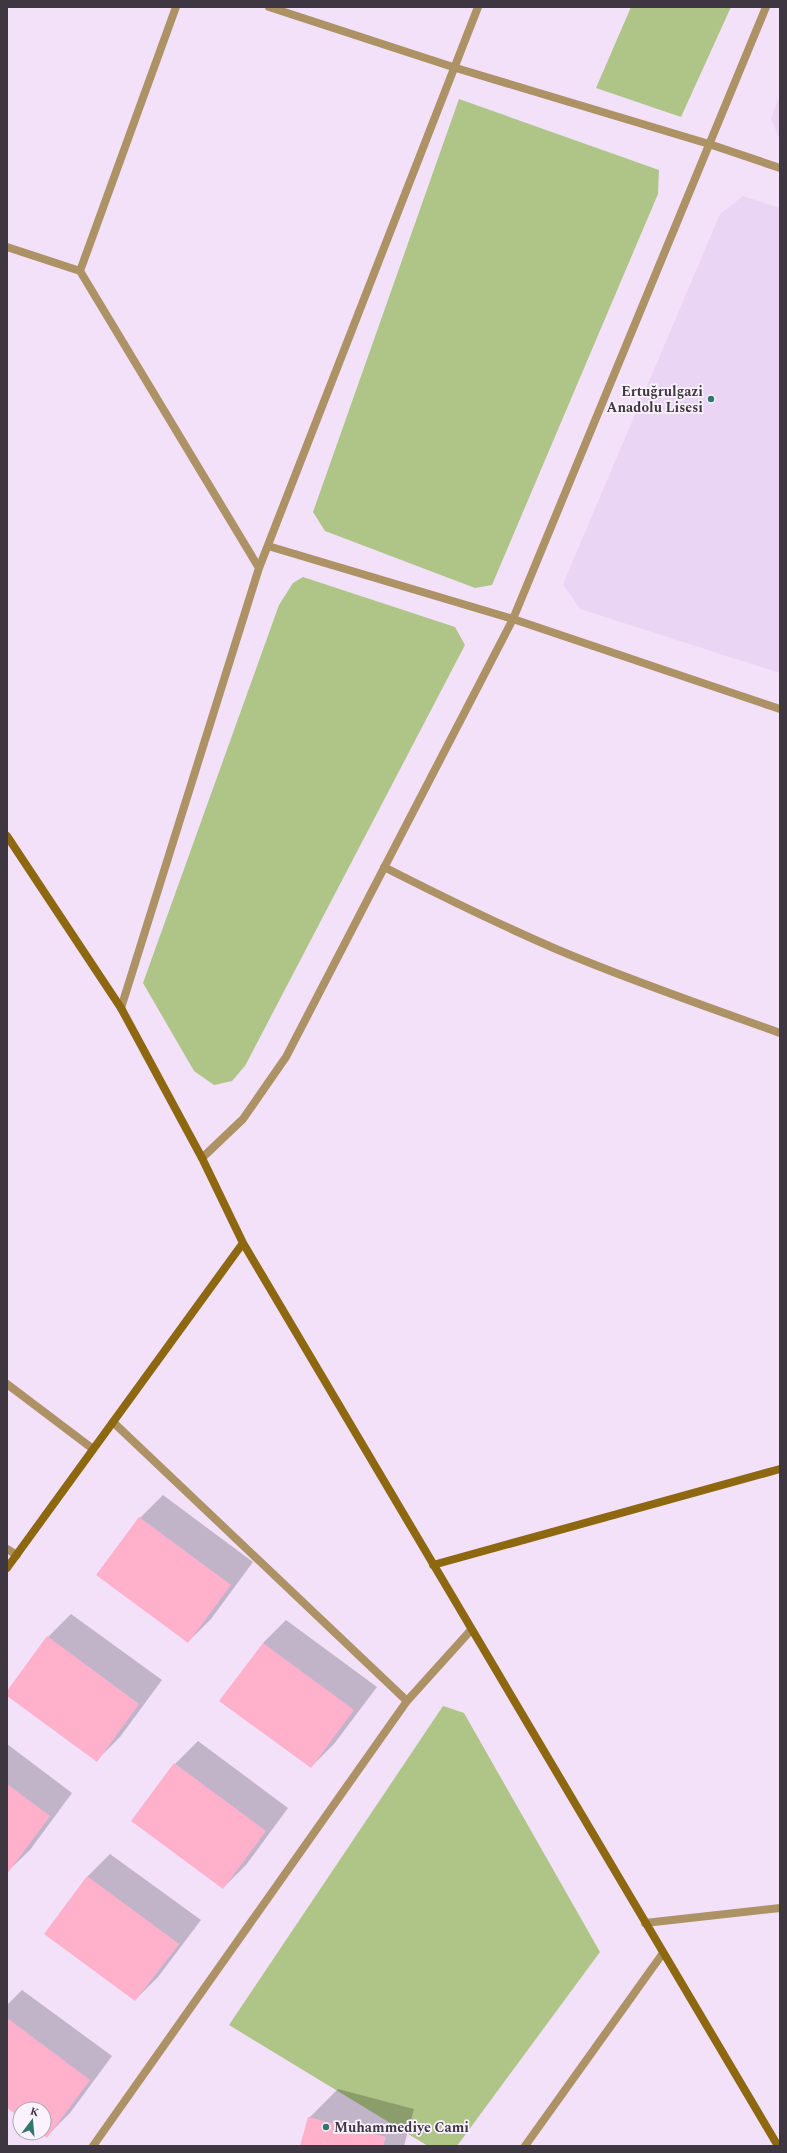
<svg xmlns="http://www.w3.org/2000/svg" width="787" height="2153" viewBox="0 0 787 2153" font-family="Spectral,serif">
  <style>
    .built { fill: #ebd5f4 }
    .green { fill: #afc588 }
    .shadow { fill: #0003 }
    .building { fill: #ffb1cc }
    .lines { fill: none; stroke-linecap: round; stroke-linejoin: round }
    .street { stroke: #ac9264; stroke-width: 8 }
    .secondary { stroke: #8d6810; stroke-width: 8 }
    .poi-dot { fill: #32776d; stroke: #faf3fd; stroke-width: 1.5 }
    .labels { text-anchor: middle; stroke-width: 3.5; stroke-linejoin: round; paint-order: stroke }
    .poi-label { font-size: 14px; font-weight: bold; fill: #3e3741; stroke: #faf3fd; text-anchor: end }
  </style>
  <rect width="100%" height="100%" fill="#f3e1fa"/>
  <path class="built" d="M780,94v46l-9,-21z
    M743,196l37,12v465l-200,-64 -17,-25 157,-370z"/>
  <path class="green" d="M631,7h100l-50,110 -85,-29z
    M459,99l200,71 -1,24 -166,391 -17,3 -150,-57 -12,-19z
    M303,577l152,50 10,18 -220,421 -13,15 -18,4 -20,-14 -51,-88 136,-378 14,-22z
    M443,1706l21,7 136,239 -143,194h-29l-199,-121z"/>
  <path class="shadow" d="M163,1495l90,67 -42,57 -23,23 -48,-124z
    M71,1614l91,66 -42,57 -23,23 -90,-66 41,-57z
    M286,1620l91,67 -43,57 -23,23 -48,-124z
    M198,1741l90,67 -42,57 -23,23 -48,-124z
    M7,1744l65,49 -42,57 -23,22z
    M110,1854l91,66 -43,57 -23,23 -48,-123z
    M22,1990l90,66 -42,57 -23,23 -4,-3 1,-24h-24v7l-13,-9v-102z
    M338,2089l76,20 -10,37h-103l8,-28z"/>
  <path class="building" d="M139,1517l92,68 -43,58 -92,-68z
    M47,1636l92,68 -42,58 -90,-66v-5z
    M263,1643l91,67 -43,58 -92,-67z
    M174,1763l92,68 -43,58 -92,-68z
    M7,1784l43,32 -43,58z
    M87,1876l92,68 -44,57 -91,-67z
    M7,2018l83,62 -43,58 -6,-5h3v-24h-24v8l-13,-9z
    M308,2117l78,20 -3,9h-83z"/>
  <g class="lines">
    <path class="street" d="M269,7l187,61 253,76 71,24
      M7,247l73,24 179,297
      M80,271l96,-264
      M268,546l245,73 267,90
      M384,867c57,29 114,57 172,82 73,31 149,57 224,84
      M121,1008l138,-440 219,-561
      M202,1158l41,-39 43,-62 227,-438 253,-612
      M7,1384l86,65
      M113,1422l294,279
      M7,1549l10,6
      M645,1923l135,-15
      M93,2146l314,-445 64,-71
      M525,2146l138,-193"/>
    <path class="secondary" d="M7,836l114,172 81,150 41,85 535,903
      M433,1565l347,-96
      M7,1568l236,-325"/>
  </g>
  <g class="poi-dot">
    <circle cx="711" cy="399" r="4"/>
    <circle cx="326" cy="2127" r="4"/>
  </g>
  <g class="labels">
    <g class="poi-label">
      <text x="703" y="396">Ertuğrulgazi<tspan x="703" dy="16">Anadolu Lisesi</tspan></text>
      <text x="334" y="2132" text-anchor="start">Muhammediye Cami</text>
    </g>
  </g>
  <rect width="787" height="2153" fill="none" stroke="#3e3741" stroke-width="16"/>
  <g transform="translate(32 2121) rotate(16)"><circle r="19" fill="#faf3fd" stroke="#afa8b2"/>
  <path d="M0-3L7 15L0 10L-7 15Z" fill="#32776d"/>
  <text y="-6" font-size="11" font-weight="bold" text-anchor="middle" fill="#3e3741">K</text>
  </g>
</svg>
